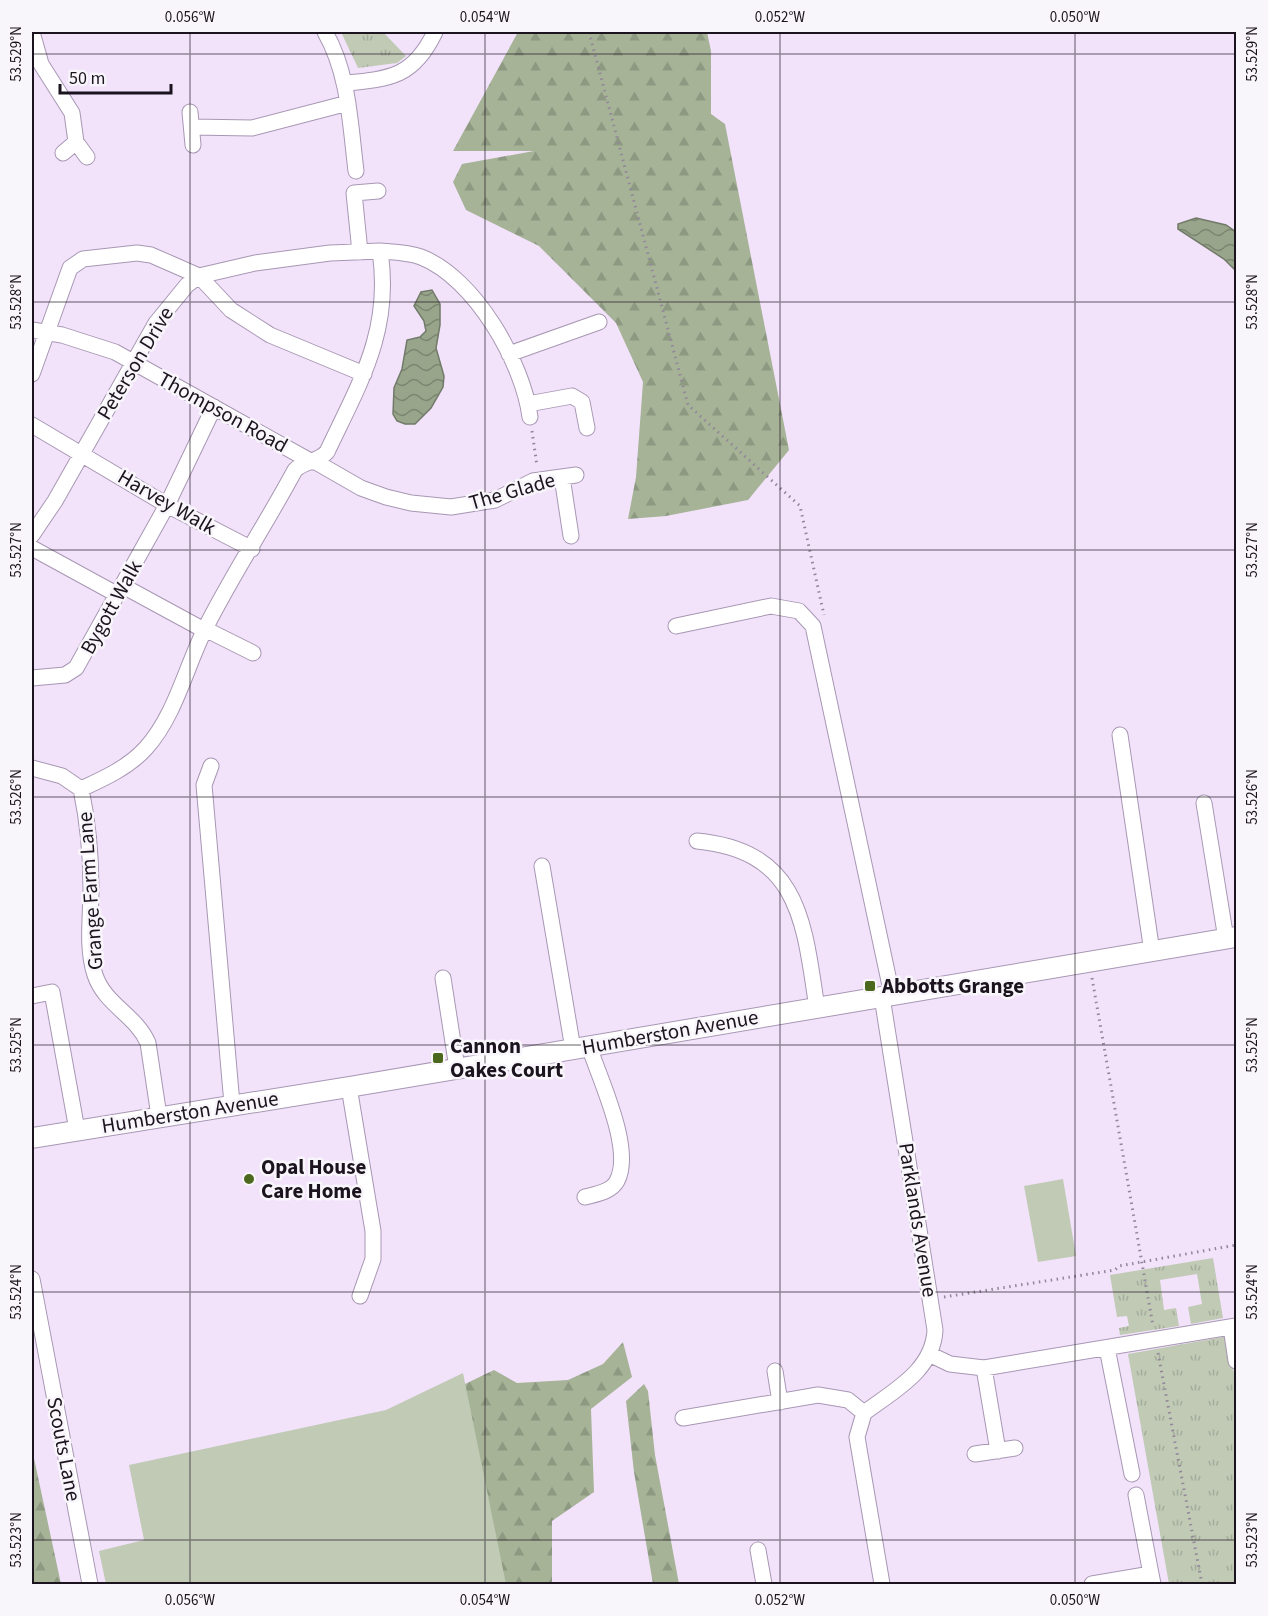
<svg xmlns="http://www.w3.org/2000/svg" width="1268" height="1616" viewBox="0 0 1268 1616" font-family="'Source Sans 3',sans-serif">
  <style>
    .grass { fill: url(#grass-tufts) }
    .forest { fill: url(#forest-firs) }
    .park { fill: #c0cab5 }
    .water { fill: url(#water-waves); stroke: #727a6a; stroke-width: 1.5 }
    .lines { fill: none; stroke-linecap: round; stroke-linejoin: round }
    .minor-casing { stroke: #a897b3; stroke-width: 17 }
    .major-casing { stroke: #a897b3; stroke-width: 22 }
    .path { stroke: #928799; stroke-width: 3; stroke-dasharray: 1.5 4.5; stroke-linecap: butt }
    .minor { stroke: #fff; stroke-width: 15 }
    .major { stroke: #fff; stroke-width: 20 }
    .ticks { fill: none; stroke: #1b141e; stroke-width: 1.5; stroke-opacity: 0.45 }
    .poi-dot { fill: #4c681c; stroke: #f8f5fb; stroke-width: 2 }
    .labels { text-anchor: middle; stroke-width: 5; stroke-linejoin: round; paint-order: stroke }
    .street-label { font-size: 21px; fill: #1b141e; stroke: #f8f5fb }
    .poi-label { font-size: 21px; font-weight: bold; fill: #1b141e; stroke: #f8f5fb; text-anchor: start }
    .neatline { fill: none; stroke: #1b141e; stroke-width: 2 }
    .ticks-label { font-size: 15px; text-anchor: middle; fill: #1b141e }
  </style>
  <defs>
    <pattern id="grass-tufts" width="24" height="20" patternUnits="userSpaceOnUse" patternTransform="scale(1.5)"><rect width="24" height="20" fill="#c0cab5"/><path d="M3 7l-1-3M5 7V3M7 7l1-3M15 17l-1-3M17 17v-4M19 17l1-3" fill="none" stroke="#a4ad9b"/></pattern>
    <pattern id="forest-firs" width="22" height="20" patternUnits="userSpaceOnUse" patternTransform="scale(1.5)"><rect width="22" height="20" fill="#a6b397"/><path d="M5 1l3.5 6h-7zM16 11l3.5 6h-7z" fill="#8e9982"/></pattern>
    <pattern id="water-waves" width="16" height="10" patternUnits="userSpaceOnUse" patternTransform="scale(1.5)"><rect width="16" height="10" fill="#98a58a"/><path d="M0 5q4-4 8 0t8 0" fill="none" stroke="#7b8570"/></pattern>
  </defs>
  <rect width="100%" height="100%" fill="#f2e3fb"/>
  <path class="grass" d="M341,32h42l23,24 -9,7 -39,5z
    M1213,1258l10,60 -32,6 -3,-17 14,-3 -5,-30 -37,6 4,30 12,-2 3,18 -59,9 -1,-7 10,-2 -2,-10 -10,1 -7,-42z
    M1228,1336l8,50v198h-67l-41,-230z"/>
  <path class="forest" d="M518,32h189l4,19v63l14,10 64,326 -41,50 -82,16 -38,3 8,-42 7,-95 -27,-59 -77,-77 -73,-36 -13,-28 9,-18 72,-13h-81z
    M623,1342l9,35 -41,32 3,83 -42,29v63h-73l-43,-186 58,-28 23,13 51,-3 35,-16z
    M644,1384l4,7 7,64 24,129h-26l-19,-112 -8,-71z
    M32,1449l29,135h-29z"/>
  <path class="park" d="M1063,1179l13,77 -38,6 -14,-76z
    M463,1373l43,211h-400l-7,-33 45,-11 -15,-75 257,-55z"/>
  <path class="water" d="M1196,218l30,7 10,7v39l-12,-12 -46,-30v-5z
    M432,290l8,14v21l-4,23 8,28 -1,11 -12,21 -16,16h-10l-8,-3 -4,-7 1,-26 8,-19 5,-29 13,-3 6,-6 -2,-10 -10,-15 7,-14z"/>
  <g class="lines">
    <defs>
      <path id="minor" d="M32,32l9,32 31,49 4,29 11,15
        M325,32c24,42 25,91 31,139
        M345,83c47,-4 69,-7 90,-51
        M190,112l3,33
        M192,127l60,1 96,-25
        M63,153l13,-11
        M380,251c14,1 28,1 41,6 54,21 102,106 109,160
        M360,252l-6,-59 24,-2
        M32,330l30,5 53,17 197,110
        M509,354l90,-32
        M32,374l38,-106 13,-9 54,-6 14,2 48,21 32,34 39,25 94,39
        M528,404l44,-8 10,6 5,26
        M32,425l135,80 85,44
        M314,461l47,27 25,9 25,6 40,4 44,-7 38,-19 43,-6
        M562,477l9,59
        M32,535l23,-34 101,-178 31,-38 12,-9 56,-13 75,-10 50,-2c12,80 -20,131 -53,201 -9,10 -23,9 -32,18 -29,54 -63,105 -90,159 -19,38 -30,87 -59,119 -17,19 -41,30 -65,41l-19,-13 -30,-8
        M32,548l86,47
        M123,586l81,44
        M676,626l95,-20 28,5 14,15 79,369
        M205,629l48,24
        M32,678l33,-3 11,-7 91,-163 47,-98
        M1120,735l32,217
        M211,766l-7,19 28,319
        M81,789c7,33 10,66 10,100 0,28 -5,59 4,86 10,30 41,40 53,68l11,73
        M1204,803l22,136
        M697,841c104,10 107,83 120,167
        M542,866l31,183
        M443,978l14,90
        M32,996l20,-4 25,138
        M349,1087l24,144v28l-13,37
        M585,1197c11,-3 26,-5 32,-16 17,-32 -18,-103 -28,-135
        M32,1279l58,305
        M1231,1327l5,34
        M1107,1348l25,126
        M931,1355l19,9 34,4 252,-42
        M984,1368l14,83
        M775,1371l5,31
        M683,1418l135,-23 30,5 16,13
        M975,1454l40,-6
        M1136,1495l15,79
        M758,1550l6,34
        M882,1584l-25,-147 7,-24c29,-22 69,-42 71,-83l-53,-333
        M1092,1584l59,-10 2,10"/>
      <path id="major" d="M32,1138l317,-51 887,-150"/>
    </defs>
    <use href="#minor" class="minor-casing"/>
    <use href="#major" class="major-casing"/>
    <path class="path" d="M589,32l99,373 112,101 24,109
      M532,431l5,35
      M1092,978l61,348
      M944,1297l171,-27 4,-4 117,-21
      M1158,1353l44,231"/>
    <use href="#minor" class="minor"/>
    <use href="#major" class="major"/>
  </g>
  <path class="ticks" d="M190,32v1552M485,32v1552M780,32v1552M1075,32v1552M32,54h1204M32,302h1204M32,550h1204M32,797h1204M32,1045h1204M32,1292h1204M32,1540h1204"/>
  <g class="poi-dot">
    <rect x="864" y="980" width="12" height="12" rx="3"/>
    <rect x="432" y="1052" width="12" height="12" rx="3"/>
    <circle cx="249" cy="1179" r="6"/>
  </g>
  <g class="labels">
    <g class="street-label">
      <text transform="translate(135 363) rotate(-59)" y="7">Peterson Drive</text>
      <text transform="translate(223 412) rotate(29)" y="7">Thompson Road</text>
      <text transform="translate(512 491) rotate(-16)" y="7">The Glade</text>
      <text transform="translate(167 502) rotate(30)" y="7">Harvey Walk</text>
      <text transform="translate(111 607) rotate(-61)" y="7">Bygott Walk</text>
      <text transform="translate(90 891) rotate(-94)" y="7">Grange Farm Lane</text>
      <text transform="translate(670 1032) rotate(-10)" y="7">Humberston Avenue</text>
      <text transform="translate(190 1112) rotate(-9)" y="7">Humberston Avenue</text>
      <text transform="translate(918 1220) rotate(81)" y="7">Parklands Avenue</text>
      <text transform="translate(64 1449) rotate(79)" y="7">Scouts Lane</text>
    </g>
    <g class="poi-label">
      <text x="882" y="993">Abbotts Grange</text>
      <text x="450" y="1053">Cannon<tspan x="450" dy="24">Oakes Court</tspan></text>
      <text x="261" y="1174">Opal House<tspan x="261" dy="24">Care Home</tspan></text>
    </g>
  </g>
  <rect width="1268" height="1616" fill="none" stroke="#f8f5fb" stroke-width="66"/>
  <path d="M60 84v9h111v-9" fill="none" stroke="#1b141e" stroke-width="3"/>
  <text x="69" y="84" font-size="18" fill="#1b141e" stroke="#f8f5fb" stroke-width="4.5" paint-order="stroke">50 m</text>
  <rect x="33" y="33" width="1202" height="1550" class="neatline"/>
  <g class="ticks-label">
    <text x="190" y="22">0.056°W</text>
    <text x="485" y="22">0.054°W</text>
    <text x="780" y="22">0.052°W</text>
    <text x="1075" y="22">0.050°W</text>
    <text transform="translate(16 54) rotate(-90)" y="5">53.529°N</text>
    <text transform="translate(1252 54) rotate(-90)" y="5">53.529°N</text>
    <text transform="translate(16 302) rotate(-90)" y="5">53.528°N</text>
    <text transform="translate(1252 302) rotate(-90)" y="5">53.528°N</text>
    <text transform="translate(16 550) rotate(-90)" y="5">53.527°N</text>
    <text transform="translate(1252 550) rotate(-90)" y="5">53.527°N</text>
    <text transform="translate(16 797) rotate(-90)" y="5">53.526°N</text>
    <text transform="translate(1252 797) rotate(-90)" y="5">53.526°N</text>
    <text transform="translate(16 1045) rotate(-90)" y="5">53.525°N</text>
    <text transform="translate(1252 1045) rotate(-90)" y="5">53.525°N</text>
    <text transform="translate(16 1292) rotate(-90)" y="5">53.524°N</text>
    <text transform="translate(1252 1292) rotate(-90)" y="5">53.524°N</text>
    <text transform="translate(16 1540) rotate(-90)" y="5">53.523°N</text>
    <text transform="translate(1252 1540) rotate(-90)" y="5">53.523°N</text>
    <text x="190" y="1605">0.056°W</text>
    <text x="485" y="1605">0.054°W</text>
    <text x="780" y="1605">0.052°W</text>
    <text x="1075" y="1605">0.050°W</text>
  </g>
</svg>
